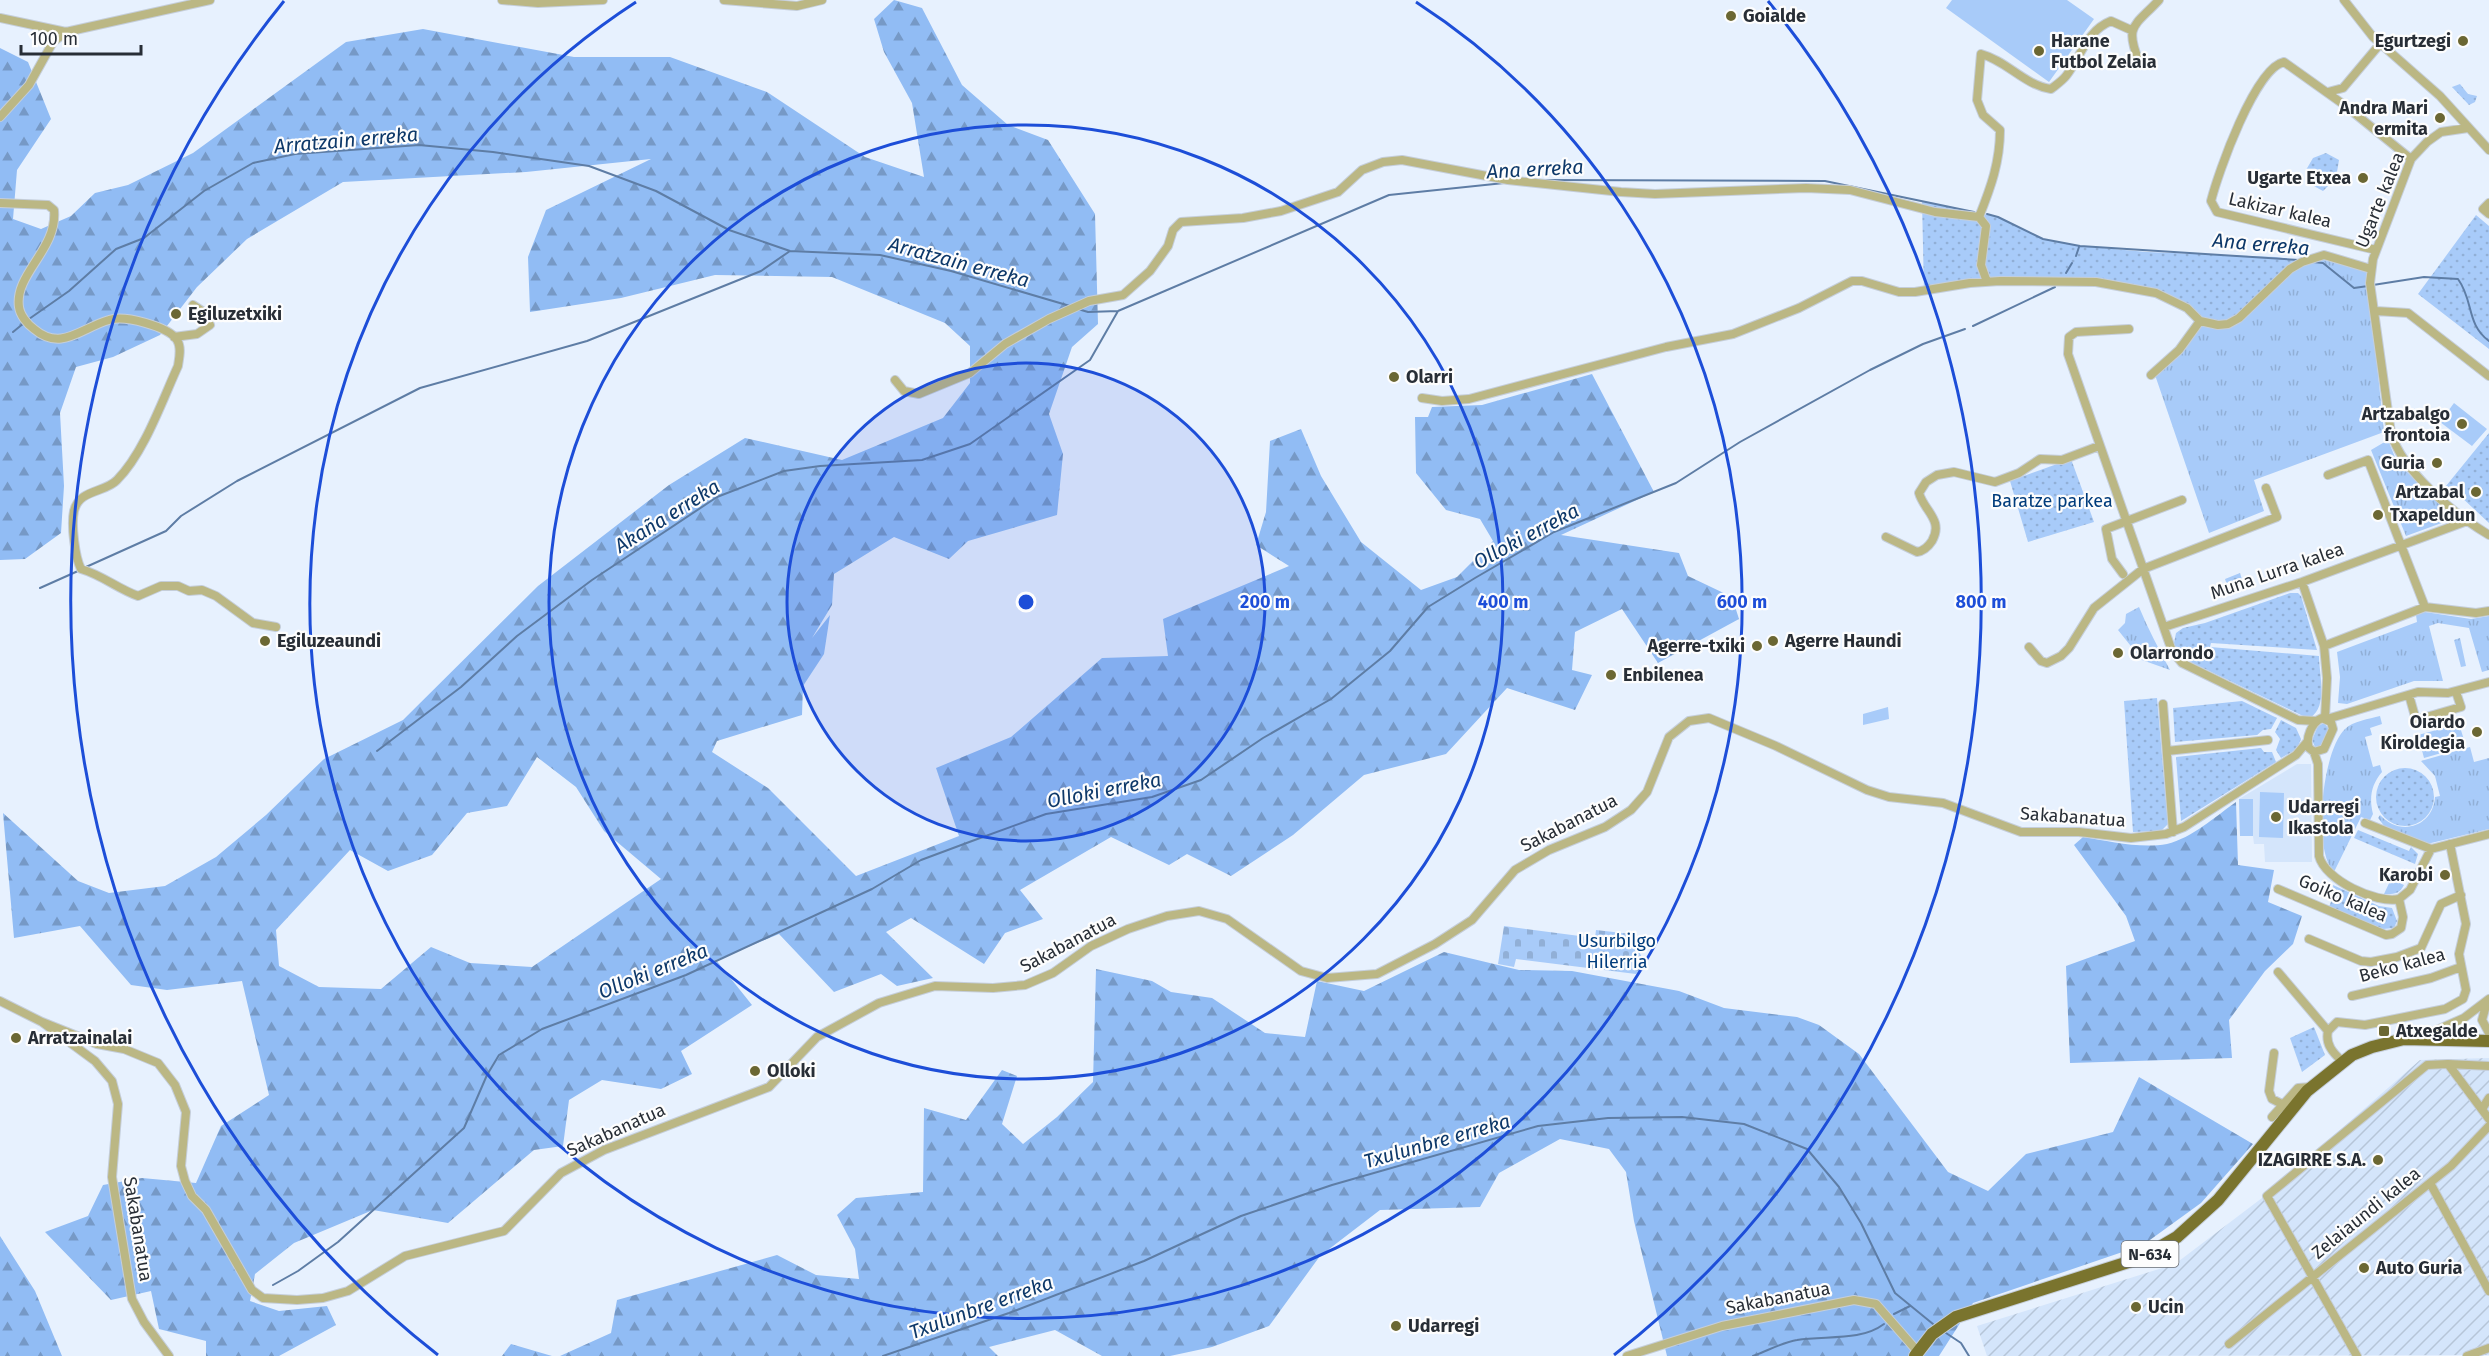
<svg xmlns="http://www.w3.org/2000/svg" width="2489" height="1356" viewBox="0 0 2489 1356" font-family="'Fira Sans',sans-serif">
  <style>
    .built { fill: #d4e5fb }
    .industrial { fill: url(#industrial-furrows) }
    .grass { fill: url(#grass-tufts) }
    .forest { fill: url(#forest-firs); fill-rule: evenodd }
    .cemetery { fill: url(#cemetery-stones) }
    .park { fill: url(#park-dots) }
    .pitch { fill: #a8cbf9 }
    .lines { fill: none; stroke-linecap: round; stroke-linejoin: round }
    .stream { stroke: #5e7da5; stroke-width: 2 }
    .minor-casing { stroke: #c5ceda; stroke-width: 10 }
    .highway-casing { stroke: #c5ceda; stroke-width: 14 }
    .minor { stroke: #bbb784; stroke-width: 8 }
    .highway { stroke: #7a742e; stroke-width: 12 }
    .ring { fill: none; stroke: #1d4ed8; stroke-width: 3 }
    .poi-dot { fill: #6b6733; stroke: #fdfdfd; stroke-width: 2 }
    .labels { text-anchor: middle; stroke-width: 4.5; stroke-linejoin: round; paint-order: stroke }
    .shield { fill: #fdfdfd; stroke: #686c72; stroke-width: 1.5 }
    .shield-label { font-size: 16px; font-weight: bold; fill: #282e36 }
    .poi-label { font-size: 18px; font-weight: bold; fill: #282e36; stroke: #fdfdfd; text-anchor: start }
    .street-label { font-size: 18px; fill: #282e36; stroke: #fdfdfd }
    .park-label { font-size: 18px; fill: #003c7c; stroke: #fdfdfd }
    .water-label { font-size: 20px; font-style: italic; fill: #0d3869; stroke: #fdfdfd }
    .centre { fill: #1d4ed8; stroke: #fdfdfd; stroke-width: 3 }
    .ring-label { font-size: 18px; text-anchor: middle; font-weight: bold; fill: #1d4ed8; stroke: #fdfdfd; stroke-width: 4.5; stroke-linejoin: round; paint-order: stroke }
  </style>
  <defs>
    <pattern id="industrial-furrows" width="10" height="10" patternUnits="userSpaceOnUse" patternTransform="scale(1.5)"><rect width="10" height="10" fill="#d4e5fb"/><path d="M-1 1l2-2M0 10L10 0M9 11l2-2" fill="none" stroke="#b6c5d8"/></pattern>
    <pattern id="grass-tufts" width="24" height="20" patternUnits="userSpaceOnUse" patternTransform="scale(1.5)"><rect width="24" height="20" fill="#a8cbf9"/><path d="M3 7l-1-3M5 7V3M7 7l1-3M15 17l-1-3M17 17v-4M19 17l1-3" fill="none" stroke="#91afd6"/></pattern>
    <pattern id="forest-firs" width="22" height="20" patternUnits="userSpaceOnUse" patternTransform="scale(1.5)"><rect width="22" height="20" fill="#91bcf4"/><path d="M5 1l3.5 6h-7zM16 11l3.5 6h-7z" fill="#7699c6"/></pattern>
    <pattern id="cemetery-stones" width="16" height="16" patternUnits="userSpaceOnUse" patternTransform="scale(1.5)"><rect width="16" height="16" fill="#a8cbf9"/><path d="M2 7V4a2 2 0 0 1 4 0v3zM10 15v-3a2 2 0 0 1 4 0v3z" fill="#91afd6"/></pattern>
    <pattern id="park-dots" width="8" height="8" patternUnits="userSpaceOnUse" patternTransform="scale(1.5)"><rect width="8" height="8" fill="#a8cbf9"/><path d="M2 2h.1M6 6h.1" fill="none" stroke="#91afd6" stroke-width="1.8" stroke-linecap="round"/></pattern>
  </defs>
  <rect width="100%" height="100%" fill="#e7f1fe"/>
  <path class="built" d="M2297,764h14l1,98h-47l-1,-18h-10l-1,-8h-13l-1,-37z"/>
  <path class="industrial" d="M2489,1058v297l-502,1 -10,-30 198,-62 87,-66 158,-138z"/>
  <path class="grass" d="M2325,255l42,12 17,165 -130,48 10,31 -55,22 -55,-161 46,-51 90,-52z
    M2388,440l9,22 52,51 -2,8 -41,15 -35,-86z
    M2139,607c9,22 20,42 31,63l-28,-10 -24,-30 7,-7 1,-9z
    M2425,612l46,7 18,-3v54l-7,2 -13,-44 -31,-5 -9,3 14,55h-29l-67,23 -9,-1 2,-26 -3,-25 80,-30 -1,-7z
    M2460,638l6,28 -5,1 -7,-27z
    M2380,716l2,8 -12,4 2,7 -7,2 8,30 7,-2 2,7c-11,13 -13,26 -9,42l-3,6 -9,-3 -27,55c-22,-22 -12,-121 11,-143 8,-8 24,-10 35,-13z
    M2470,747l4,15 15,-4v71l-62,15 -42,-17 -7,-9 2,-3c20,22 53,12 55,-18l5,-1 -5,-20 -14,-15z
    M2391,879l13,6c-5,10 -11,9 -20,9z"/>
  <path class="forest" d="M894,0l28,8 40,77 46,40 40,15 47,74 3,110 -26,23 -23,67 14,40 -6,61 -89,26 -19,18 -55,-22 -60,37 -2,31 -20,33 18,-23 -6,39 -21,32 -1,29 -85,26 -5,11 56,36 88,88 103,-40 -23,-68 75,-31 91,-79 66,-2 -5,-37 126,-53 -33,-21 10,-33 4,-71 31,-12 20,47 40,66 60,48 36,-13 36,-36 -13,-22 -34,-9 -30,-37 -1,-56h13l4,-10 50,-2 110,-31 62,118 -93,43 118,18 9,23 44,21 7,22 -81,44 -36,-54 -47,23 -3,38 20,5 -17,35 -68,-22 -61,66 -82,21 -71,60 -62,41 -44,-22 -18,11 -58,-28 -91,53 23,29 -38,14 -21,31 -73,-46 -25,14 47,46 -36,8 -16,-12 -47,18 -55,-58 -63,26 36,45 -71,46 11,23 -31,15 -59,-9 -33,20 -6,46 -29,4 -86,73 -75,-13 -79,33 -39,31 -5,27 29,10 48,-5 9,19 -57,31h-73v-15l-47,-12 -8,-38 -40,9 -66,-68 43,-16 15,-31 39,-7 54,5 25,-57 48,-31 -27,-114 -75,9 -36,-5 -51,-59 -66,12 -11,-125 75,68 31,12 56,-7 51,-29 50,-42 58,-56 79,-39 135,-134 131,-101 76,-47 97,22 101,-42 27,-35v-37l-25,-23 -113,-46 -117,-2 -94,23 -91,14 -2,-55 18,-47 105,-51 -125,13 -183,10 -96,57 -50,48 -37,48 -47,22 -37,10 -16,46 4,73 -3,47 -36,26 -25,1v-512l28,14 23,57 -34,51 -4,49 28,10 30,-13 24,-23 33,-8 65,-32 153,-111 77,-13 151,28h96l97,35 98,65 59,20 -12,-74 -28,-51 -10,-33zM537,757l39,30 28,44 57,48 -129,88 -62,-4 -39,-16 -50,42 -62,-2 -40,-21 -3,-36 74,-80 38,21 44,-16 35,-42 40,-7z
    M2236,802l2,63 36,5 -6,32 34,14 -9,28 -28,27 -36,49 3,38 -162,5 -4,-97 69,-25 -9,-25 -52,-71 9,-8c26,4 57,12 84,7 25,-6 49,-28 69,-42z
    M1444,952l75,18 53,1 107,20 45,17 73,9 22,8 40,29 89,118 40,19 38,-37 87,-22 26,-55 114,67 -52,59 -58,42 -170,58 -34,53h-272l-33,-135 -8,-49 -17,-23 -49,-10 -61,34 -19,34 -100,3 -60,46 -51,70 -57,21 -42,9h-68l-47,-26 -66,17 9,9h-438l51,-23 6,-33 160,-45 39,20 43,4 -4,-30 -18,-34 19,-17 67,-6 1,-84 42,12 36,-50 15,6 -15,48 21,20 34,-27 36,-35 3,-113 56,12 19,11 41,6 53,35 40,4 12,-56 47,10z
    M0,1236l35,55 27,65h-62z
    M511,1344l41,12h-50z"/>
  <path class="cemetery" d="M1504,926l91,12 1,-8 35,4 12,26v10l-7,4 -120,-15 -2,8 -16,-3z"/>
  <path class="park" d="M2460,84l8,10 9,2 -2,6 -6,3 -17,-18z
    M2326,153l13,7 -3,18 -13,13 -13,-7 -4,-14 7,-12z
    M1922,201l76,16 45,22 37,7 67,6 129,5 29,4 -66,57 -32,6 -20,-16 -62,-22 -125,-5 -76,10z
    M2476,215l13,11v123l-71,-55z
    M2489,433v90l-30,-28 -13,-9z
    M2071,459l23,63 -66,20 -18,-61z
    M2240,573l4,13 -15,5 -4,-12z
    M2290,593h8l3,3 16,54 -106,-7 -1,4 109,9c0,17 9,50 -8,61l-8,-1 -121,-58 -9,-10 3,-15 7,-5 22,-5z
    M2157,698l11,126 -7,7 -28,1 -9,-131z
    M2242,701l35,17 -6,11 -8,1 -6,5 -82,7 -2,-34z
    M2281,720l15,8 5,11 -4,10 -16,9 -5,-8 4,-11 -5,-7z
    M2324,723l5,6 -6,16 -8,2 -3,-7 6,-14z
    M2261,748l3,4h8l4,10 -95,59 -5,-64z
    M2376 797a29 29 0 1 1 58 0a29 29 0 1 1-58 0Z
    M2358,830l51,21 2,-4 7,7 -3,10 -61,-26z
    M2333,885l46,21 13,2 5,13 -3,7 -11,1 -54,-22 5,-13z
    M2314,1027l11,28 -23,17 -12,-34z"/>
  <path class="pitch" d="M1952,0h115l27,19 -45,63 -103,-74z
    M2454,403l33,26 -15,17 -32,-24z
    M1888,707l1,12 -26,6v-11z
    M2459,724l7,22 -42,12 -6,-23z
    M2260,792l24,1 -1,45 -24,-1z
    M2239,799h14v37h-13z"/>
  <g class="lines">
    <path class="stream" d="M1545,180l280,1 149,31
      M1987,214l11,3 45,22 37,7 219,14
      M2076,256l3,-9
      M2313,262l10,1 31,25 14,-2
      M2066,273l6,-10
      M2373,285l51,-8 34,2c16,22 8,45 31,62
      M1078,309l10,3 30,-1 271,-116 115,-12
      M29,319l40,-28 47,-42 28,-11 60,-47 49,-28 42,-9 124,-9 74,7 96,14 67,25 73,39 61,21 90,4 71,16 119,35
      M1973,326l82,-39
      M13,332l11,-9
      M86,567l80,-36 15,-15 56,-35 183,-93 167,-47 174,-70 29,-20
      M40,588l38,-17
      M377,751l84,-64 56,-51 75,-56 125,-83 67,-26 36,-5 102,-6 48,-16 120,-84 28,-49
      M273,1285l25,-14 40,-29 126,-114 23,-53 12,-20 43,-26 144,-54 186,-86 49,-29 51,-19 74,-27 106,-17 49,-17 62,-42 68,-39 59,-48 38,-44 47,-29 79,-46 122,-49 64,-41 130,-72 53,-26 42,-15
      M1894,1314l16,-8
      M1946,1333l15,10 8,13
      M883,1356l126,-43 135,-52 97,-45 91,-31 206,-59 70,-8 74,-1 62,7 63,25 32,38 22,36 34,70 38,31
      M1753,1356c14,-5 30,-14 44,-16 28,-5 63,2 87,-16"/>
    <defs>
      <path id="minor" d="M502,0l36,3 65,-3
        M724,0l73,6 25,-6
        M2344,0l29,37 67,59 49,54
        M0,18l66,14 144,-32
        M2139,61c-15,-36 -4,-35 20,-61
        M2328,92l15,-4 37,-44
        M0,117l29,-32 24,-43 13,-10
        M2468,128l-27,4 -14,10 -16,17 -38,100 -3,24 21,150c11,38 64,82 98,102
        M0,203l48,2 6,5c4,39 -40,64 -35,97 1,8 8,17 15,22 27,23 47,-1 75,-9 15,-5 59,6 68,20 5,8 2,18 1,26 -16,35 -34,87 -61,114 -12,13 -38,9 -43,31 -3,14 1,46 7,58 21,6 37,20 57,27l23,-10h17l11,5 13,-1 14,6 37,27 23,4
        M2489,203l-6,6 6,5
        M1979,217c12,-30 21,-55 21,-87l-17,-15 -6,-15 4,-46c26,7 43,31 70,35 5,-4 11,-8 15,-13 15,-19 20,-45 45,-55l20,9
        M2376,250l-159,-38 -6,-11c7,-28 44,-133 73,-139l59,42 68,55
        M2376,311l32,2 81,63
        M2129,329l-53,3 -7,5 -1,17 104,297 10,12 116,57 18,1
        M174,337l23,-3 13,-9 -8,-14 -9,-6
        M2151,375l28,-25 21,-29
        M895,380l9,11 15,3 51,-21 35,-29 44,-25 40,-18 34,-6 27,-24 18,-25 5,-16 8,-8 62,-4 38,-7 57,-19 24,-22 21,-8 19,-2 106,20 113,12 34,2 151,-6 44,2 85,22 44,5 7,9 -5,39 6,17
        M1422,398l20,3 27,-2 197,-52 67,-13 66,-26 53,-27h10l37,11h16l55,-9 30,-2 96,1 60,11 31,15 13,13 18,4 10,-1 11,-6 51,-49 12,-7 22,-7 47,14
        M2328,475l40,-15 57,147
        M1886,537l31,15c7,-1 11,-5 15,-11 12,-21 -8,-30 -13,-48l7,-11 11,-7 17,-3 41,10 24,-9 21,-14 22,1 37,-14
        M2123,574l-11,-15 -6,-30 76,-29
        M2302,582l22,64 3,32 -2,40
        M2164,627l138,-45 165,-61
        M2324,646l101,-39 51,6 13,-2
        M2029,647l12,14 6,2 14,-7 8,-8 25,-40 49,-39 134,-52 -11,-29
        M2409,695l7,25 45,-13 -5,-15
        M2163,704l10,128
        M2322,718l9,4 2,7 -9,20 -10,3 -5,-4c-4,-10 3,-26 13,-30z
        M2327,719l91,-27 30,1 41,-11
        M2167,751l101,-11
        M2314,752l4,12 1,92c6,24 57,48 80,43l11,-9 21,-41 58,-15
        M2365,823l66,26
        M2278,889l108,46 6,-1 9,-6 2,-11 -4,-18
        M2309,939l52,22 10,1 26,-5 24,-9 20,-44 20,-9
        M2278,972l50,59
        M2352,996l79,-18 30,-11
        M0,1001l42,21 53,39 17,20 6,23 -6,73 20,122 12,23 25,34
        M2487,1002l-5,18 7,13
        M42,1022l55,22 27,5 34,14 17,22 11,27 -5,54 4,15 7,15 14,14 46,80 11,8 34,2 26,-2 25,-7 57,-35 99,-25 57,-58 43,-23 165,-63 48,-50 62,-34 56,-17 58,2 32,-3 28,-12 38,-27 37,-17 39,-13 32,-5 28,8 74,52 26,7 50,-4 58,-30 37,-24 43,-50 34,-20 56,-23 26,-17 16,-18 22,-55 20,-16 20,-3 67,28 91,44 22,7 54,6 78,29h58l52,6 35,-4 18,-7 112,-72 11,-13
        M2423,1036l41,-18 25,-19
        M2274,1053l-5,38 3,8 10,5
        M2342,1061c-9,-8 -17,-17 -14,-30l9,-9 28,3 80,-16 18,-10 3,-9 -7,-36 7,-30 -16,-80
        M2448,1064l41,2
        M2482,1109l7,-11
        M2272,1117l26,-29 13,-1
        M2430,1183l59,108
        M2229,1344l222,-178 38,-40
        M1627,1356l95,-30 132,-26 22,4 42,48
        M2357,1356l-90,-160 160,-131 21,-1 41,55
        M2467,1356l22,-8"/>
      <path id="highway" d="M1915,1356l17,-22 24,-17 185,-59 36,-21 41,-37 89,-109 45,-36 20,-8 32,-8 85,2"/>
    </defs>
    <use href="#minor" class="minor-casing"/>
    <use href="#highway" class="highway-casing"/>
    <use href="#minor" class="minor"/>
    <use href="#highway" class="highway"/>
  </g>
  <circle cx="1026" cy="602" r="239" fill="#1d4ed8" fill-opacity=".12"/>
  <g class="ring">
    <circle cx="1026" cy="602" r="239"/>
    <circle cx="1026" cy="602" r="477"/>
    <path d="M1416 2A716 716 0 1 1 636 2"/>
    <path d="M438 1355A955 955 0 0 1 284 1M1768 1A955 955 0 0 1 1614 1355"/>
  </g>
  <g class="poi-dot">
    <circle cx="1731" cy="16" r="6"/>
    <circle cx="2463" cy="41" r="6"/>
    <circle cx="2039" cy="51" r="6"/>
    <circle cx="2440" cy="118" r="6"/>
    <circle cx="2363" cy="178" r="6"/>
    <circle cx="176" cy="314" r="6"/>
    <circle cx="1394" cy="377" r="6"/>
    <circle cx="2462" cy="424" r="6"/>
    <circle cx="2437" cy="463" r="6"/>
    <circle cx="2476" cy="492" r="6"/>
    <circle cx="2378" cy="515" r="6"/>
    <circle cx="265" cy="641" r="6"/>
    <circle cx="1773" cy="641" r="6"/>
    <circle cx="1757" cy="646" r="6"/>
    <circle cx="2118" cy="653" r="6"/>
    <circle cx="1611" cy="675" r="6"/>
    <circle cx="2477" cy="732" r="6"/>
    <circle cx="2276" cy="817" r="6"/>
    <circle cx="2445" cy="875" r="6"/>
    <rect x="2378" y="1025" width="12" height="12" rx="3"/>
    <circle cx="16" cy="1038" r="6"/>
    <circle cx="755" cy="1071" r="6"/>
    <circle cx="2378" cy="1160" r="6"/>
    <circle cx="2364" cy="1268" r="6"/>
    <circle cx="2136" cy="1307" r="6"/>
    <circle cx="1396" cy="1326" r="6"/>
  </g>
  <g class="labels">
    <rect class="shield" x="2121.5" y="1241" width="57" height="26" rx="4.5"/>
    <g class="shield-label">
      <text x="2150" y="1260">N-634</text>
    </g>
    <g class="poi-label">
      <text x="1743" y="22">Goialde</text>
      <text x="2051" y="47">Harane<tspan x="2051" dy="21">Futbol Zelaia</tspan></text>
      <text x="2451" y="47" text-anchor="end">Egurtzegi</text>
      <text x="2428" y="114" text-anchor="end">Andra Mari<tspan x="2428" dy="21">ermita</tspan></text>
      <text x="2351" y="184" text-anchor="end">Ugarte Etxea</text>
      <text x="188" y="320">Egiluzetxiki</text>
      <text x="1406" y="383">Olarri</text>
      <text x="2450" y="420" text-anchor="end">Artzabalgo<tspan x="2450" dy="21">frontoia</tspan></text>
      <text x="2425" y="469" text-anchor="end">Guria</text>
      <text x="2464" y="498" text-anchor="end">Artzabal</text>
      <text x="2390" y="521">Txapeldun</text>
      <text x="277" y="647">Egiluzeaundi</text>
      <text x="1785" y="647">Agerre Haundi</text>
      <text x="1745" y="652" text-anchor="end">Agerre-txiki</text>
      <text x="2130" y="659">Olarrondo</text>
      <text x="1623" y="681">Enbilenea</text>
      <text x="2465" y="728" text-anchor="end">Oiardo<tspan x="2465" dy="21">Kiroldegia</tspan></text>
      <text x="2288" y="813">Udarregi<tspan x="2288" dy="21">Ikastola</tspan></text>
      <text x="2433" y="881" text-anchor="end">Karobi</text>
      <text x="2396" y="1037">Atxegalde</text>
      <text x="28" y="1044">Arratzainalai</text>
      <text x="767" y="1077">Olloki</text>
      <text x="2366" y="1166" text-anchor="end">IZAGIRRE S.A.</text>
      <text x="2376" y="1274">Auto Guria</text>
      <text x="2148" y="1313">Ucin</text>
      <text x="1408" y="1332">Udarregi</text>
    </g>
    <g class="street-label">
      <text transform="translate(2380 200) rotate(-68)" y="6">Ugarte kalea</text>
      <text transform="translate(2280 210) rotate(13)" y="6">Lakizar kalea</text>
      <text transform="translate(2277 571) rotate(-19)" y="6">Muna Lurra kalea</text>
      <text transform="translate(2073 817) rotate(4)" y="6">Sakabanatua</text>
      <text transform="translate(1569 823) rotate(-27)" y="6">Sakabanatua</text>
      <text transform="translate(2343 898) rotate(23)" y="6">Goiko kalea</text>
      <text transform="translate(1068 943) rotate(-28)" y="6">Sakabanatua</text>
      <text transform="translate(2402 965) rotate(-15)" y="6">Beko kalea</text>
      <text transform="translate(616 1130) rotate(-24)" y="6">Sakabanatua</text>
      <text transform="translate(2366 1213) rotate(-39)" y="6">Zelaiaundi kalea</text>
      <text transform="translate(138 1229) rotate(81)" y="6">Sakabanatua</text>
      <text transform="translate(1778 1298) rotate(-11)" y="6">Sakabanatua</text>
    </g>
    <g class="park-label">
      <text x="2052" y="507">Baratze parkea</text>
      <text x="1617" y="947">Usurbilgo<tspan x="1617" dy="21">Hilerria</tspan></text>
    </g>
    <g class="water-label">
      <text transform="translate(346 140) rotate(-5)" y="7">Arratzain erreka</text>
      <text transform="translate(1535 169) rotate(-3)" y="7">Ana erreka</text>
      <text transform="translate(2261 244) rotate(5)" y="7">Ana erreka</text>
      <text transform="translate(959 262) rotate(15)" y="7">Arratzain erreka</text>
      <text transform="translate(667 516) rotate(-32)" y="7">Akaña erreka</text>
      <text transform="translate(1526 536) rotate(-28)" y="7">Olloki erreka</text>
      <text transform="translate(1104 790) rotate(-11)" y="7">Olloki erreka</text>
      <text transform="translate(653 971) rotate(-22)" y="7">Olloki erreka</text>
      <text transform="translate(1437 1141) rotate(-16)" y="7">Txulunbre erreka</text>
      <text transform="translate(981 1307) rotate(-20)" y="7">Txulunbre erreka</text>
    </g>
  </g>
  <circle cx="1026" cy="602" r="9" class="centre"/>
  <g class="ring-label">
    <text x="1265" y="608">200 m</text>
    <text x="1503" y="608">400 m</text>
    <text x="1742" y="608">600 m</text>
    <text x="1981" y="608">800 m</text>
  </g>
  <path d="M21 45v9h120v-9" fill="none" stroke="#282e36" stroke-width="3"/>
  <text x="30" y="45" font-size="18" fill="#282e36" stroke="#fdfdfd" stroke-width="4.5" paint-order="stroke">100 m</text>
</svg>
